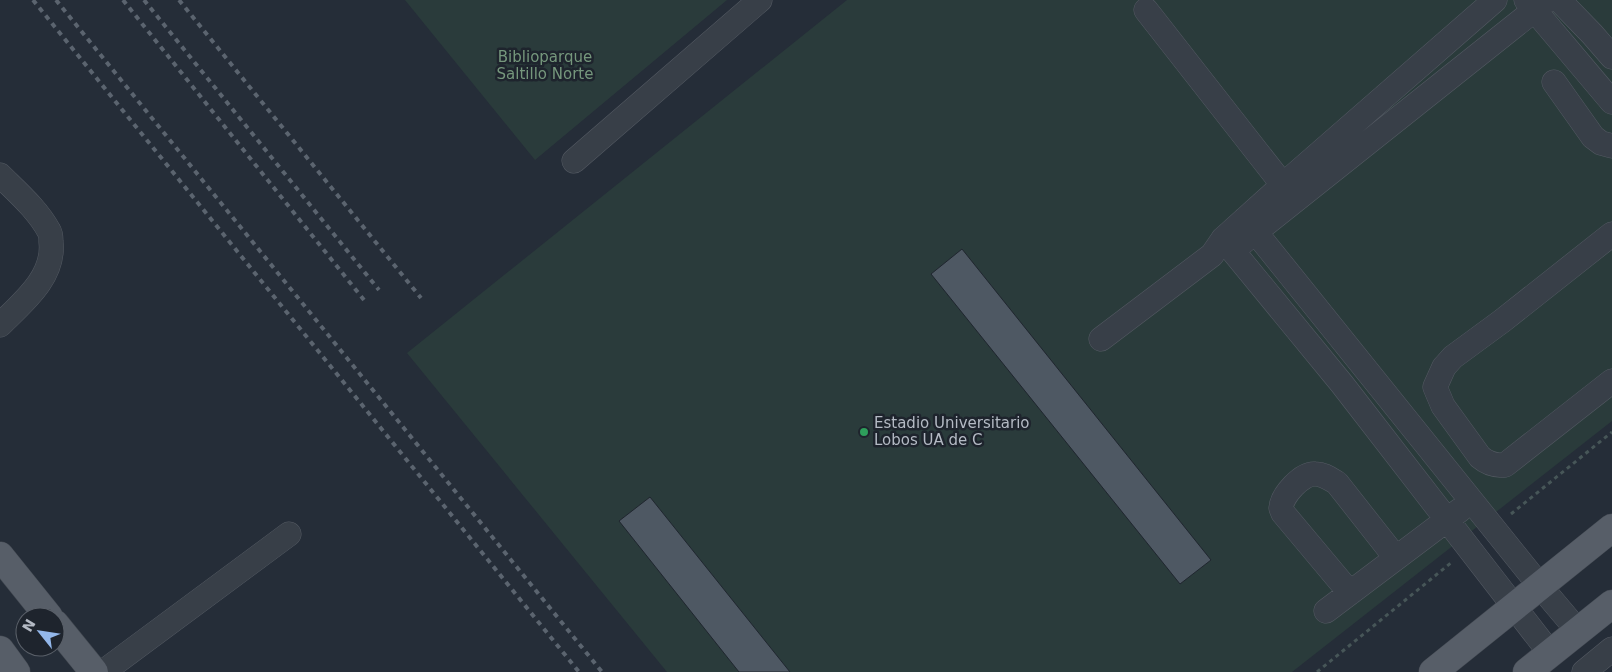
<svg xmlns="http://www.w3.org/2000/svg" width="1612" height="672" viewBox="0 0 1612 672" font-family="'DejaVu Sans',sans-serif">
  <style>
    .green { fill: #2a3b3b }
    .building { fill: #4e5863; stroke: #20262f }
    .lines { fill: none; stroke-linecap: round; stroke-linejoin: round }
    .minor-casing { stroke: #545a63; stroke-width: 25 }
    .major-casing { stroke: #424851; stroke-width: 29 }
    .path { stroke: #475658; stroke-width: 3; stroke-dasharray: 4 4; stroke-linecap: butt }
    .minor { stroke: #383f48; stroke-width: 24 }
    .major { stroke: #575e68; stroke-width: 28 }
    .rail { stroke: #5b646f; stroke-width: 4; stroke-dasharray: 5 5; stroke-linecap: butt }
    .leisure-dot { fill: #2e9e5b; stroke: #1e242d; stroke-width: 2 }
    .labels { text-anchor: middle; stroke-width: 5; stroke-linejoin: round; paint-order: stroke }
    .park-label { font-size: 15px; fill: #75977c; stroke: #1e242d }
    .poi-label { font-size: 15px; fill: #b4bac4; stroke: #1e242d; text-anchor: start }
  </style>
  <rect width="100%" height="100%" fill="#252d38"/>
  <path class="green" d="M405,0h322l-192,160z
    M847,0h765v421l-320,251h-625l-260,-319z"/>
  <path class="building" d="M962,249l249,311 -31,24 -249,-310z
    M650,497l140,175h-51l-120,-151z"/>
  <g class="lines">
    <defs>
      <path id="minor" d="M1526,0l86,102
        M1559,0l33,34 20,23
        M1146,10l137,175
        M1554,82l39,55 8,6 11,3
        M574,161l186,-161
        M0,175c17,17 37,34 49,56 2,3 2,7 2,11 4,35 -29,61 -51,83
        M1245,219l295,367 38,45
        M1612,234l-110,87 -49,36 -9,10 -9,20 8,19 37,51c7,6 15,9 25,8l107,-84
        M1223,239l119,145 208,269
        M1243,242l304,-242
        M1101,339l111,-84 11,-16 60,-54 212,-185
        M1350,593l-67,-80 -2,-5c1,-13 21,-35 34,-34 9,0 15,5 22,9l59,75
        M1326,611l134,-101
        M103,672l186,-138
        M1584,672l28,-23"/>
      <path id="major" d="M0,556l49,61
        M55,624l39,48
        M0,650l16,22
        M1433,672l179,-144
        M1527,672l85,-68"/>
    </defs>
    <use href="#minor" class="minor-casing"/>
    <use href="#major" class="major-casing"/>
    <path class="path" d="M1511,514l101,-82
      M1317,672l135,-110"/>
    <use href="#minor" class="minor"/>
    <use href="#major" class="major"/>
    <path class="rail" d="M33,0l546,672
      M56,0l546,672
      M123,0l241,300
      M144,0l235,290
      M179,0l242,298"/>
  </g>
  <circle class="leisure-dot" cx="864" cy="432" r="5"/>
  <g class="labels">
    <g class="park-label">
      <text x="545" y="62">Biblioparque<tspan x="545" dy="17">Saltillo Norte</tspan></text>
    </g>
    <g class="poi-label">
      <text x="874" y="428">Estadio Universitario<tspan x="874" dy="17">Lobos UA de C</tspan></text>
    </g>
  </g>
  <g transform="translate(40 632) rotate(300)"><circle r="24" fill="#1e242d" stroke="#5a6069"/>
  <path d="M0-4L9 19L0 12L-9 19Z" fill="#93b7ea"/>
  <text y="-8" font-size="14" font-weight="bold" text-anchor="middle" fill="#b4bac4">N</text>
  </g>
</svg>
